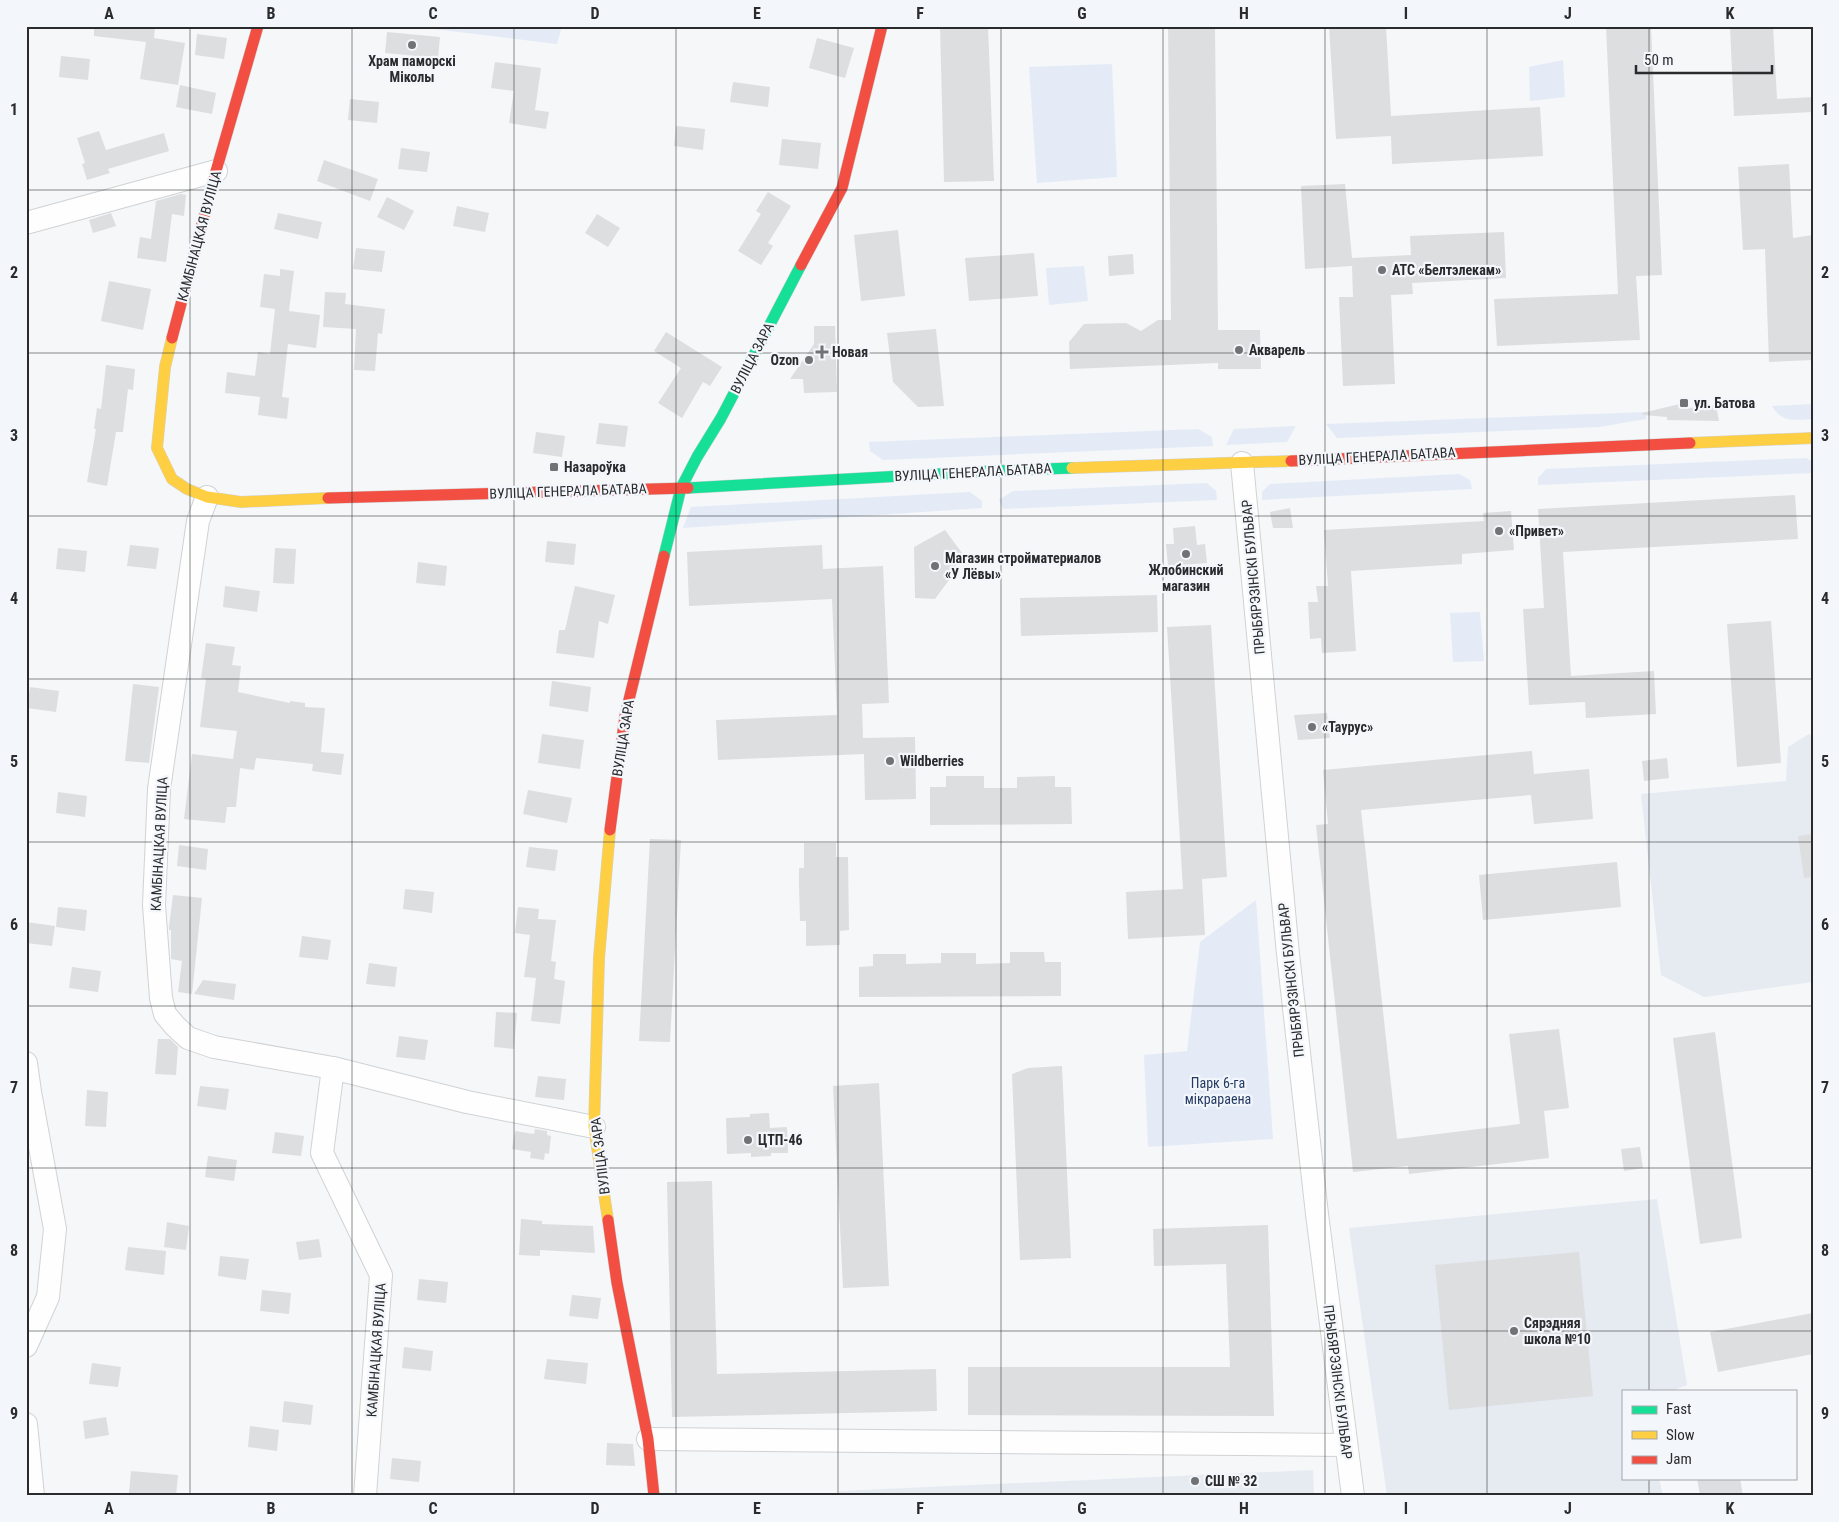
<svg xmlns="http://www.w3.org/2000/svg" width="1839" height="1522" viewBox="0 0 1839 1522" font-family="'Roboto Condensed',sans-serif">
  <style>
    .built { fill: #e6ebf2 }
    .green { fill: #e4ebf7 }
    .building { fill: #dddee0 }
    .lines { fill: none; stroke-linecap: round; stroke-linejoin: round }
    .street-casing { stroke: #d1d2d4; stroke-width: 24 }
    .fast-casing { stroke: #d1d2d4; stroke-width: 12 }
    .slow-casing { stroke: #d1d2d4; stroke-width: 12 }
    .jam-casing { stroke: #d1d2d4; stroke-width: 12 }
    .street { stroke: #fefefe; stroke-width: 22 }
    .fast { stroke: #16e098; stroke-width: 11 }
    .slow { stroke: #ffcf43; stroke-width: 11 }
    .jam { stroke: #f24e42; stroke-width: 11 }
    .grid { fill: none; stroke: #2a2b2d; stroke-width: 1; stroke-opacity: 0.55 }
    .poi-dot { fill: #717274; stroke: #f3f6fb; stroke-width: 2 }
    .labels { text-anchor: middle; stroke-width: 4.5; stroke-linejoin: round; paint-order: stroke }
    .poi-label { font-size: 14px; font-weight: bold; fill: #2a2b2d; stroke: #f3f6fb; text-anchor: start }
    .street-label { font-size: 14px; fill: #2a2b2d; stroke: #f3f6fb }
    .park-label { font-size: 14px; fill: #243b64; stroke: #f3f6fb }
    .neatline { fill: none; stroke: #2a2b2d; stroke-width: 2 }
    .grid-label { font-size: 16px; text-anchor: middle; font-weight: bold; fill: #2a2b2d }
  </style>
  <rect width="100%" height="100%" fill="#f5f7f9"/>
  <path class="built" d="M1813,734v248l-109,15 -43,-22 -20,-181 145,-13 2,-34 19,-12z
    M1657,1199l30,186 -15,6h-49v87h36l4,18h-276l-38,-268z
    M1313,1470l1,26h-475v-5z"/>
  <path class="green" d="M409,26h153l-5,18z
    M1563,60l2,37 -35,4 -1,-34z
    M1112,64l5,113 -80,6 -8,-116z
    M1084,266l4,35 -39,4 -3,-37z
    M1813,404v15c-18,1 -31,4 -41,-13z
    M1646,412v7l-47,8 -262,11 -11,-14z
    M1296,426l-9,16 -61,3 8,-16z
    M1198,429l14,8 1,9 -330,14 -13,-9 -1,-9z
    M1806,458l7,4v11l-275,12v-7l8,-9z
    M1459,474l11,6 2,9 -210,11v-8l8,-8z
    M1207,483l9,8 1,9 -214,9 -4,-9 14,-9z
    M970,492l12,9v7l-299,20 8,-21z
    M1480,612l4,49 -31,1 -3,-49z
    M1256,900l17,239 -125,8 -4,-92 43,-4 13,-109z"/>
  <path class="building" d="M94,26h61l-1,12 31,5 -7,42 -38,-6 6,-37 -52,-6z
    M940,26h48l6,155 -50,1z
    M1168,26h47l3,304h42l1,39h-43v-6l-148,6 -1,-27 15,-18 42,-1 15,8 17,-11h13z
    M1329,26h57l5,90 149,-9 3,49 -151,8 -1,-28 -55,3z
    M1606,26h45l11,249 -26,1 4,64 -143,6 -3,-47 124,-5z
    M1730,26h43l4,73 36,-2v15l-79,4z
    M387,32l53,5 -2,21 -53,-5z
    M197,34l30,4 -3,21 -29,-4z
    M817,38l37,10 -9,30 -36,-10z
    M61,56l29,3 -2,21 -29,-3z
    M495,62l46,6 -6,42 14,2 -3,17 -37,-6 5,-32 -23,-3z
    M733,82l37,5 -2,20 -38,-5z
    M180,85l36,8 -4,21 -36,-7z
    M350,99l29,3 -2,21 -29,-3z
    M676,126l29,3 -2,21 -29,-4z
    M99,131l7,19 58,-17 5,18 -61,18 2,4 -23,7 -5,-16 3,-1 -8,-25z
    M782,139l39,4 -3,26 -39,-4z
    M401,148l29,4 -3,20 -29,-3z
    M324,160l54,19 -8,22 -53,-20z
    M1789,164l4,74 20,-3v125l-44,2 -4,-113 -22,1 -5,-83z
    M1345,184l7,74 59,-3 -1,-19 94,-4 2,46 -94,5 1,11 -22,1 4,89 -52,2 -4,-89h14l-1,-31 -47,3 -4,-83z
    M768,192l23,14 -23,37 5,3 -12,19 -23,-14 23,-37 -5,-3z
    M181,194l5,1 -2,21 -12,-2 -6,48 -29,-4 3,-21 11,2 5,-38z
    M387,197l27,14 -10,19 -27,-13z
    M457,206l32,7 -4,19 -32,-6z
    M111,213l5,13 -23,7 -4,-13z
    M278,213l44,9 -4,17 -44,-10z
    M597,214l23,14 -12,19 -23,-14z
    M898,230l7,66 -44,5 -7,-66z
    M356,248l29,3 -3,21 -29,-3z
    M1034,253l4,43 -69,5 -4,-43z
    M1133,254l1,20 -25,2 -1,-20z
    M280,269l14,2 -5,40 31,4 -4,33 -28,-4 -6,53 7,1 -2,21 -29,-4 2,-18 -35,-4 2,-21 28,4 3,-24 12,2 5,-45 -15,-2 4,-33 16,2z
    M109,281l42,8 -8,41 -42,-9z
    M325,292l21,1 -1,11 40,5 -3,25 -4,-1 -3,38 -21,-1 2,-41 -33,-2z
    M814,326h21l2,66 -33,1 -1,-14h-13l24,-35z
    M936,329l8,77 -26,1 -25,-25 -6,-49z
    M666,332l56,35 -12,19 -7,-4 -21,36 -24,-15 23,-35 -27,-17z
    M106,365l29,4 -2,21 -5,-1 -5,43h-7l-9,54 -20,-4 9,-53h-2l3,-21 4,1z
    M1684,403l4,5 28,-3 3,16 -52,-1v-3l-24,-2 -1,-2z
    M599,423l29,3 -3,21 -29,-3z
    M536,432l29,4 -3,21 -29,-4z
    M1795,495l3,44 -235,13 8,124 83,-5 2,43 -70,4 -1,-16 -56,3 -6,-96 21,-1 -6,-99z
    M1290,508l3,20h-20l-3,-16z
    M1511,511l3,39 -52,4v10l-111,7 5,80 -34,2 -1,-15 -11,1 -2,-37h10l-2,-16h12l-4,-56 160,-9 -1,-8z
    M1195,526l2,19 8,-1 2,19 -39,3 -2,-22h8l-1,-16z
    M945,530l17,23 -13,27 -14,19 -20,-1 -1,-51z
    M547,541l29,3 -2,21 -29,-3z
    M130,545l29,3 -3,21 -29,-3z
    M822,545l1,24 60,-3 6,137 -27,1 1,34 52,-1 1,62 -51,1 -1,-46 -146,6 -2,-40 121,-5 -5,-116 -143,7 -2,-54z
    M58,548l29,3 -2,21 -29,-3z
    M275,548l21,1 -2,35 -21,-1z
    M418,562l29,4 -2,20 -29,-3z
    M225,586l35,5 -3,21 -34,-5z
    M575,586l40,9 -7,29 -9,-3 -5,37 -38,-5 3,-23h6z
    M1157,595l1,37 -137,4 -1,-38z
    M1771,621l10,142 -44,4 -10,-143z
    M1211,625l16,252 -25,2 3,56 -77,4 -2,-47 57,-3 -16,-262z
    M206,643l29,4 -3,18 9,1 -3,26 52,11v-2l15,2v4l20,1 -4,44 23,2 -3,21 -29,-4 1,-7 -57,-6 -2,12 -14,-2 -4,39h-9l-2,16 -41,-4 8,-65 41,5 4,-28 -37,-4 6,-48 -5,-1z
    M552,681l39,6 -3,25 -39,-6z
    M133,684l26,3 -10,76 -24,-2z
    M30,687l29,4 -3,21 -29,-4z
    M1327,713l3,25 -32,2 -4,-25z
    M542,734l42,6 -4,29 -42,-6z
    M1532,751l2,23 55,-5 4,50 -59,5 -3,-29 -170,15 36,329 123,-15 -11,-90 50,-5 10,79 -25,3 5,47 -140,16 -1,-8 -55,6 -37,-347 12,-1 -5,-54z
    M1667,758l2,20 -25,3 -2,-20z
    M946,776h38v12h33v-11l38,-1v11h16l1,37 -142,1v-38h16z
    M528,790l44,8 -5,25 -44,-9z
    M58,792l29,4 -2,21 -29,-4z
    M1813,834v43l-9,1 -6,-42z
    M650,839l31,1 -11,202 -31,-1z
    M804,843h32v14h12l1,73 -9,1v14l-34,1v-25h-6l-1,-36v-17h5z
    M179,845l29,4 -2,21 -29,-4z
    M529,847l29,3 -3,21 -29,-4z
    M1617,862l4,45 -138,13 -4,-45z
    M405,889l29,3 -2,21 -29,-4z
    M173,895l29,3 -10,96 -14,-2 4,-31 -11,-2v-29h-2v-3z
    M58,907l29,3 -2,21 -29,-4z
    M518,907l21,2 -1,10 18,1 -5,41 5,1 -2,17 11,2 -5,43 -29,-3 5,-43 -12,-1 6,-42 -15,-2z
    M26,922l29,4 -3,20 -26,-3z
    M302,936l29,4 -3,20 -29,-3z
    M1010,952h34l1,10h16v34l-202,1v-30l14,-1v-12h33v10l35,-1v-10h35v11l34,-1z
    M369,963l28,4 -2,20 -29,-3z
    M72,967l29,4 -3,21 -29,-4z
    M203,980l33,4 -2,16 -40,-6z
    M496,1012l21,1 -3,36 -20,-2z
    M1715,1032l27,206 -42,6 -27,-206z
    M399,1036l29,4 -3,20 -29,-3z
    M158,1039h12l8,8 -2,28 -21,-1z
    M1062,1066l9,192 -51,2 -8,-186 16,-6z
    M538,1076l28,3 -2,21 -29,-3z
    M879,1083l10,203 -46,2 -10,-202z
    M200,1086l29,3 -3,21 -29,-4z
    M87,1090l21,2 -2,35 -21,-1z
    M769,1113l1,15 17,-1 1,26h-17v3l-20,1v-4l-24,1 -1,-36 24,-1v-3z
    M535,1129l12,2v4l4,1 -2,18 -4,-1 -1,7 -14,-2 1,-6 -19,-3 3,-18 19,3z
    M275,1132l29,4 -3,20 -29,-3z
    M1640,1147l3,21 -19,3 -3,-22z
    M208,1156l29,4 -3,21 -29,-4z
    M712,1181l5,193 219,-5 1,42 -265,6 -5,-235z
    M521,1219l21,2v3l51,2 2,27 -55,-3v6l-21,-1z
    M167,1222l22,4 -3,24 -22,-3z
    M1268,1225l6,191 -306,-1v-48h262l-4,-103 -72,2 -1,-37z
    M319,1239l3,18 -23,3 -3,-18z
    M128,1247l38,4 -2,24 -39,-5z
    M1579,1252l14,144 -144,14 -14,-145z
    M220,1256l29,3 -3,21 -28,-4z
    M419,1279l29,3 -2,21 -29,-3z
    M262,1290l29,3 -2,21 -29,-3z
    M572,1295l29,3 -3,21 -29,-3z
    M1813,1313v41l-95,18 -8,-40z
    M404,1347l29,4 -2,20 -29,-3z
    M547,1359l41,4 -2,21 -42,-5z
    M92,1363l29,4 -3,20 -29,-3z
    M284,1401l29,4 -2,20 -29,-3z
    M106,1417l3,18 -24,4 -2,-18z
    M250,1426l29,4 -2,21 -29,-4z
    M607,1443l26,1 2,22 -29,-1z
    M392,1458l29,3 -2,21 -29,-3z
    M131,1471l47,4 -2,21 -47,-3z
    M1697,1478h43l3,18h-43z"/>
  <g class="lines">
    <defs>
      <path id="street" d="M26,223l190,-52
        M1242,463l46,491 29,260 36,282
        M207,497l-9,24 -39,268 -5,116 7,93 4,16 10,12 13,12 26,9 119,21 134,34 127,25
        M26,1063l4,29 25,137 -7,68 -22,49
        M333,1068l-11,85 59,122 -16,221
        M26,1424l7,72
        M648,1439l697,6"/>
      <path id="fast" d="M688,488l304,-17 80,-3
        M664,556l17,-68 16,-31 24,-39 80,-153"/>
      <path id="slow" d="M172,338l-7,29 -8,81 15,31 15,10 20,8 34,5 87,-4
        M1690,443l123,-5
        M1072,468l219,-7
        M608,1220l-14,-93 5,-169 11,-128"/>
      <path id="jam" d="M801,265l41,-77 40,-162
        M172,338l44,-167 42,-145
        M1291,461l399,-18
        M328,498l360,-10
        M610,830l15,-114 39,-160
        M608,1220l9,63 31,156 6,57"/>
    </defs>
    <use href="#street" class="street-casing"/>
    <use href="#fast" class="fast-casing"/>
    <use href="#slow" class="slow-casing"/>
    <use href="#jam" class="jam-casing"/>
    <use href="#street" class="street"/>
    <use href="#fast" class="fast"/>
    <use href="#slow" class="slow"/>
    <use href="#jam" class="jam"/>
  </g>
  <path class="grid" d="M190,26v1470M352,26v1470M514,26v1470M676,26v1470M838,26v1470M1001,26v1470M1163,26v1470M1325,26v1470M1487,26v1470M1649,26v1365M26,190h1787M26,353h1787M26,516h1787M26,679h1787M26,842h1787M26,1006h1787M26,1168h1787M26,1331h1787M1649,1478v18"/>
  <g class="poi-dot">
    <circle cx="412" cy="45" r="5"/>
    <circle cx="1382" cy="270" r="5"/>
    <circle cx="1239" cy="350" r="5"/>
    <path d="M819.5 344.5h5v5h5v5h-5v5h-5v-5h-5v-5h5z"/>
    <circle cx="809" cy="360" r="5"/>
    <rect x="1679" y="398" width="10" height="10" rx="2.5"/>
    <rect x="549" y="462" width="10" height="10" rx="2.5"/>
    <circle cx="1499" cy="531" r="5"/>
    <circle cx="1186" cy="554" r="5"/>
    <circle cx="935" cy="566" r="5"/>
    <circle cx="1312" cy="727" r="5"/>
    <circle cx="890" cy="761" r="5"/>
    <circle cx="748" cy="1140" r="5"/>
    <circle cx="1514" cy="1331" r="5"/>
    <circle cx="1195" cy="1481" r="5"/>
  </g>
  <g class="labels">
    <g class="poi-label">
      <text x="412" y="66" text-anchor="middle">Храм паморскі<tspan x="412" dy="16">Міколы</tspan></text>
      <text x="1392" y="275">АТС «Белтэлекам»</text>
      <text x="1249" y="355">Акварель</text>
      <text x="832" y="357">Новая</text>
      <text x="799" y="365" text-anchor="end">Ozon</text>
      <text x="1694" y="408">ул. Батова</text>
      <text x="564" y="472">Назароўка</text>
      <text x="1509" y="536">«Привет»</text>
      <text x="945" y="563">Магазин стройматериалов<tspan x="945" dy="16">«У Лёвы»</tspan></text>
      <text x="1186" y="575" text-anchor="middle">Жлобинский<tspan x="1186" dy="16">магазин</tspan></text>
      <text x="1322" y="732">«Таурус»</text>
      <text x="900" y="766">Wildberries</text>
      <text x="758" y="1145">ЦТП-46</text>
      <text x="1524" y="1328">Сярэдняя<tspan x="1524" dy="16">школа №10</tspan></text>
      <text x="1205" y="1486">СШ № 32</text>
    </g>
    <g class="street-label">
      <text transform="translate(199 236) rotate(-75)" y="5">КАМБІНАЦКАЯ ВУЛІЦА</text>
      <text transform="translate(752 358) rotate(-63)" y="5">ВУЛІЦА ЗАРА</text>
      <text transform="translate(1377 456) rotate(-3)" y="5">ВУЛІЦА ГЕНЕРАЛА БАТАВА</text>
      <text transform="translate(973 472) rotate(-3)" y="5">ВУЛІЦА ГЕНЕРАЛА БАТАВА</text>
      <text transform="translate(568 491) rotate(-2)" y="5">ВУЛІЦА ГЕНЕРАЛА БАТАВА</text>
      <text transform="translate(1253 577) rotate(-95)" y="5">ПРЫБЯРЭЗІНСКІ БУЛЬВАР</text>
      <text transform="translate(623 738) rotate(-81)" y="5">ВУЛІЦА ЗАРА</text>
      <text transform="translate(159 844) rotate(-87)" y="5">КАМБІНАЦКАЯ ВУЛІЦА</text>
      <text transform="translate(1291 980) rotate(-96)" y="5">ПРЫБЯРЭЗІНСКІ БУЛЬВАР</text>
      <text transform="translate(600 1156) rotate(-97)" y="5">ВУЛІЦА ЗАРА</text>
      <text transform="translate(376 1350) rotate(-86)" y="5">КАМБІНАЦКАЯ ВУЛІЦА</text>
      <text transform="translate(1338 1382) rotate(83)" y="5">ПРЫБЯРЭЗІНСКІ БУЛЬВАР</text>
    </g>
    <g class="park-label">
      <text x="1218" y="1088">Парк 6-га<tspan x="1218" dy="16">мікрараена</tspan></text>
    </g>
  </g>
  <rect width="1839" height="1522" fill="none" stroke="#f3f6fb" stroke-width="55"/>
  <rect x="1622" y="1390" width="175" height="90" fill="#f3f6fb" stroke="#a3a5a9"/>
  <rect x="1632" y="1406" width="25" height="8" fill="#16e098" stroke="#a3a5a9"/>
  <text x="1666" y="1414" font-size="15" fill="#2a2b2d">Fast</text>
  <rect x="1632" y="1431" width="25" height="8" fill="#ffcf43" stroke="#a3a5a9"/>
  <text x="1666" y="1440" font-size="15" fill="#2a2b2d">Slow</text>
  <rect x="1632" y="1456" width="25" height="8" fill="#f24e42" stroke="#a3a5a9"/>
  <text x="1666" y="1464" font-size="15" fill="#2a2b2d">Jam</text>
  <path d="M1636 65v8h136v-8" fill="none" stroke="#2a2b2d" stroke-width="2.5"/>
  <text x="1644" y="65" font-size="15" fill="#2a2b2d" stroke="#f3f6fb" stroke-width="4" paint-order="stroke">50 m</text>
  <rect x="28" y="28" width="1784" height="1466" class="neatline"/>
  <g class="grid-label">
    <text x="109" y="19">A</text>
    <text x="271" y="19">B</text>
    <text x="433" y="19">C</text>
    <text x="595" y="19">D</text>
    <text x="757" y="19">E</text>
    <text x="920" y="19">F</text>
    <text x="1082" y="19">G</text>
    <text x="1244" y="19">H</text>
    <text x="1406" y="19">I</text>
    <text x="1568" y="19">J</text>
    <text x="1730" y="19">K</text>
    <text x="14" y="115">1</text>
    <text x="1825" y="115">1</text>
    <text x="14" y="278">2</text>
    <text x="1825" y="278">2</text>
    <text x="14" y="441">3</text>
    <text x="1825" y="441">3</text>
    <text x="14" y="604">4</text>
    <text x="1825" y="604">4</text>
    <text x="14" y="767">5</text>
    <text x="1825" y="767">5</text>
    <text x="14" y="930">6</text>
    <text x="1825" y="930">6</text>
    <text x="14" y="1093">7</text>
    <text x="1825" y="1093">7</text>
    <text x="14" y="1256">8</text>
    <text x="1825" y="1256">8</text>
    <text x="14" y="1419">9</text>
    <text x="1825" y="1419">9</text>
    <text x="109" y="1514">A</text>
    <text x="271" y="1514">B</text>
    <text x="433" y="1514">C</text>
    <text x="595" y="1514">D</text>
    <text x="757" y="1514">E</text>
    <text x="920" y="1514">F</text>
    <text x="1082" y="1514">G</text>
    <text x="1244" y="1514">H</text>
    <text x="1406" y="1514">I</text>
    <text x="1568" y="1514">J</text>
    <text x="1730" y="1514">K</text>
  </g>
</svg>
